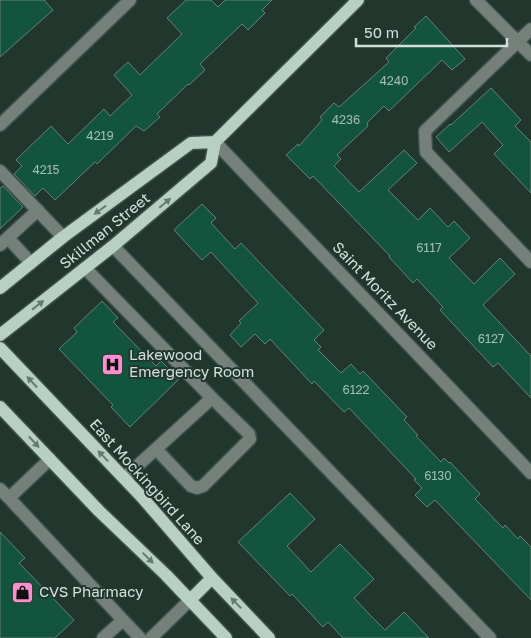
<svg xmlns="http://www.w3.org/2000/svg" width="531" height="638" viewBox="0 0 531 638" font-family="'Golos Text',sans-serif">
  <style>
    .building { fill: #13543e; stroke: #678074 }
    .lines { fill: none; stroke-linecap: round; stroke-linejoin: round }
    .minor-casing { stroke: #3d524a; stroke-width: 15 }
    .major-casing { stroke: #3d524a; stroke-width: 15 }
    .minor { stroke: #75807b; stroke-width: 12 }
    .major { stroke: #b8cfc4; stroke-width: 12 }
    .oneway { fill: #657b72 }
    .labels { text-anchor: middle; stroke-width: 4; stroke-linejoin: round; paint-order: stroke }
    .number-label { font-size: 12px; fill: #a3bdb3 }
    .street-label { font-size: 15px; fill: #d3e0da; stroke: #21372e }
    .poi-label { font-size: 15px; fill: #d3e0da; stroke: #21372e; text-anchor: start }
  </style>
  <rect width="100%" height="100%" fill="#21372e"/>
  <path class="building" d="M0,0h44l9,10 -53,47z
    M186,0h25l7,7 7,-7h47l-10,10 3,3 -17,17 -6,-6 -42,40 5,6 -16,15 -1,-1 -31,30 3,3 -16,14 -8,-5 -39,38 -2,-2 -40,38 -12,-12 -8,8 -21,-22 8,-8 -6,-6 35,-34 17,18 36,-35 6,7 22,-21 -18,-20 14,-13 12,13 42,-41 -15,-16z
    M426,16l39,43 -13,11 -10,-10 -53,51 -5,-5 -17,17 1,3 -31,29 4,4 -7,7 25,26 45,-42 13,13 -29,27 30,30 12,-12 18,19 6,-6 16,17 -21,20 25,26 26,-26 15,16 -32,31 48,51v42l-33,-35 -5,4 -53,-57 3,-3 -26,-28 -4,4 -24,-26 1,-1 -77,-80 -3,3 -24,-24 12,-11 1,2 23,-26 -2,-3 14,-14 5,4 50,-45 -3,-4 30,-30 -2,-1z
    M491,88l30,32 -6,6 16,16v51l-37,-39 9,-9 -21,-23 -33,30 -13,-15 14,-13 1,1z
    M3,186l20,21 -23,22v-41z
    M202,204l14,14 -5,5 24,26 6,-6 83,87 -10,10 7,7 -3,3 23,23 10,-9 9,10 3,-3 44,46 -3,3 14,15 -2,1 25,26 3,-4 5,5 1,-1 30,32 -5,5 28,29 2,-3 13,14 2,-3 11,11v53l-96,-100 -8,7 -12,-12 7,-7 -8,-8 2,-1 -67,-71 -5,4 -30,-31 -2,3 -42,-45 -5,5 -10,-10 -14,13 -11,-12 11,-12 -2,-2 19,-18 -47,-51 -9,8 -28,-30z
    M102,301l16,17 -5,4 43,44 5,-5 18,18 -49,48 -19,-20 2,-2 -54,-56 18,-17 -3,-4z
    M290,493l25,26 -28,27 24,26 29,-28 34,35 -20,19 16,17 15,15 19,-18 25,26h-86l-15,-16 -5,5 -31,-33 -2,2 -52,-54z
    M0,532l25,26 -6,5 55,57 -19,18h-55z"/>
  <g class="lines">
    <defs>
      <path id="minor" d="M476,0l55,55
        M531,29l-106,102 1,21 105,110
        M0,125l130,-125
        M215,142l316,331
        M0,171l63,66
        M8,238l23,25
        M0,245l38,-35
        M113,246l377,392
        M85,268l127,130 -88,80
        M157,450l34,36 6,2 6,-2 47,-47 -1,-5 -37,-36
        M0,489l9,9 41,-39
        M9,498l114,122 -20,18
        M123,620l17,18
        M151,638l39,-38"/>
      <path id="major" d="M0,288l63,-51 128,-94 24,-1
        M0,335l113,-89 98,-83 4,-21 143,-142
        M0,348l141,148 71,82 57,60
        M0,407l99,104 67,64 60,63
        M190,600l22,-22"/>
    </defs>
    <use href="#minor" class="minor-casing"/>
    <use href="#major" class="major-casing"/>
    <use href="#minor" class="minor"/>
    <use href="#major" class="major"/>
  </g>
  <defs><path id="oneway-solid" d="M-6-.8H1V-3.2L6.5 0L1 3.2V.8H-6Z" transform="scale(1.25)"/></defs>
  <g class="oneway">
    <use href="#oneway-solid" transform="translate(165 203) rotate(-40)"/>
    <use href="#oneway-solid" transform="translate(100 210) rotate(144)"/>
    <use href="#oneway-solid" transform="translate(38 305) rotate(-38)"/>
    <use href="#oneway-solid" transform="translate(32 382) rotate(-133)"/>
    <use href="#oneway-solid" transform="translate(34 442) rotate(47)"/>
    <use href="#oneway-solid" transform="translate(103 456) rotate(-134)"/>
    <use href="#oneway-solid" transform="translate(148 558) rotate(44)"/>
    <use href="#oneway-solid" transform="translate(236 603) rotate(-134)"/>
  </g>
  <defs>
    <symbol id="hospital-square" viewBox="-11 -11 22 22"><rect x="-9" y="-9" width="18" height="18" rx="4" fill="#f690cf" stroke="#21372e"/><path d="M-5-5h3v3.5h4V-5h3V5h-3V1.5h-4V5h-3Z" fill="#111"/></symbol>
    <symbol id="shop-square" viewBox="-11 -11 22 22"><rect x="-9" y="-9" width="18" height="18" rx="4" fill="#f690cf" stroke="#21372e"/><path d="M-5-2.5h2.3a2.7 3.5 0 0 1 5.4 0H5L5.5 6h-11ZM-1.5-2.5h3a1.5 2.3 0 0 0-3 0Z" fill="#111"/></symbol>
  </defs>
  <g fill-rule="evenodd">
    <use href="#hospital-square" x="100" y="352" width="25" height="25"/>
    <use href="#shop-square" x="10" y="580" width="25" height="25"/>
  </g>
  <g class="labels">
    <g class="number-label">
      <text x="394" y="85">4240</text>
      <text x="346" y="124">4236</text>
      <text x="100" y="140">4219</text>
      <text x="46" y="174">4215</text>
      <text x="429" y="252">6117</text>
      <text x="491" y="343">6127</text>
      <text x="356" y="394">6122</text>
      <text x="438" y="480">6130</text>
    </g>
    <g class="street-label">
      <text transform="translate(105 231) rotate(-39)" y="5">Skillman Street</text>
      <text transform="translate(385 296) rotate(46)" y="5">Saint Moritz Avenue</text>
      <text transform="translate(147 482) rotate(48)" y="5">East Mockingbird Lane</text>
    </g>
    <g class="poi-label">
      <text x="129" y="360">Lakewood<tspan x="129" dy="17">Emergency Room</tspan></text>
      <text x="39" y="597">CVS Pharmacy</text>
    </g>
  </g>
  <path d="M356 38v8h151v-8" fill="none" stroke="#d3e0da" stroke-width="2.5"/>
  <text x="364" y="38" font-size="15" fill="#d3e0da" stroke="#21372e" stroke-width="4" paint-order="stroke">50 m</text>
</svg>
